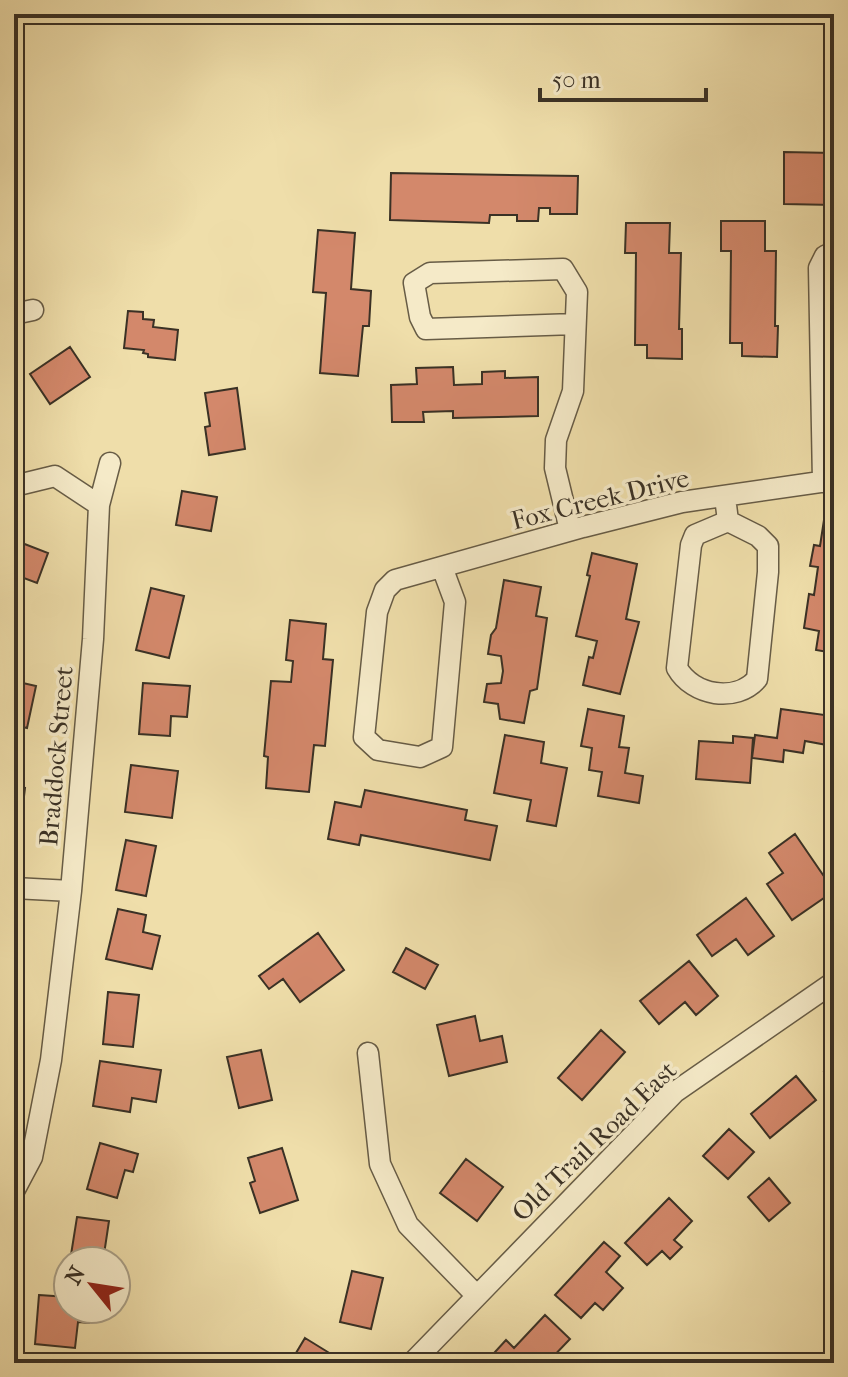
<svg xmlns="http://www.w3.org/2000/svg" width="848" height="1377" viewBox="0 0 848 1377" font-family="'IM FELL French Canon',serif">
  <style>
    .building { fill: #d3886b; stroke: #3a3125; stroke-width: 2 }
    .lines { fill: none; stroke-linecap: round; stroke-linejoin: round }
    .minor-casing { stroke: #675c46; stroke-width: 23 }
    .minor { stroke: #f5eac8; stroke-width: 20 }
    .labels { text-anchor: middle; stroke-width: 7; stroke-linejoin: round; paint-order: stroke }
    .street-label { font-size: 26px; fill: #3a3125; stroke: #f5eac8 }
  </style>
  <rect width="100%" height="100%" fill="#efdeaa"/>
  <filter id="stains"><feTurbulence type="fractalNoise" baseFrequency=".0025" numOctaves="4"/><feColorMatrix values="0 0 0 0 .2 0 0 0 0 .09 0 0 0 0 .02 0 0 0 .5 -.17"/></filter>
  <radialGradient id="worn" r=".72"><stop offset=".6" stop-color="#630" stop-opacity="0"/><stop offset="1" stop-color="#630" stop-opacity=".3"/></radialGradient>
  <path class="building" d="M784,152l50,1v52l-50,-1z
    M391,173l187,3 -1,38h-27v-6h-11l-1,13h-21v-6h-27l-1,8 -99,-3z
    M721,221h44v30h11l-1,75h3l-1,31 -35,-1v-13h-12l1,-92h-10z
    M626,223h44l-1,30h12l-2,76h3v30l-35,-1v-13h-12l1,-92h-11z
    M318,230l37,3 -4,56 20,2 -2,35h-6l-5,50 -38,-3 6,-80 -13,-1z
    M128,311l15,1v7l11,1 -1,7 25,3 -3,30 -27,-3v-3l-5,-1 1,-3 -20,-2z
    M70,347l20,30 -40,27 -20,-30z
    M453,367l1,18 28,-1v-12l23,-1v7l33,-1v39l-85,2v-7l-30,1 1,10h-32l-1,-37 26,-1 -1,-16z
    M237,388l8,61 -36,6 -4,-28 5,-1 -5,-33z
    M182,491l35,6 -6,34 -35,-6z
    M824,520l10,2v131l-18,-3 3,-19 -15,-3 5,-34 5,1 4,-28 -8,-1 4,-21 6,1z
    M22,543l26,10 -11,30 -21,-8 -2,6v-33l1,-2 5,2z
    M592,553l45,11 -11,55 13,3 -19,72 -37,-9 6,-28 4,1 4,-17 -21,-5 14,-60 -3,-1z
    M504,580l37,7 -5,29 11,2 -10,71 -7,2 -6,32 -24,-4 -2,-15 -14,-2 3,-18 14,-1 2,-12 -2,-15 -13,-2 3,-19 5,-7z
    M151,588l33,8 -15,62 -33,-8z
    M290,620l36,4 -3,35 10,1 -8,86 -11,-1 -5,47 -43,-4 2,-31 -4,-1 7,-75 20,1 2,-21 -7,-1z
    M14,681l22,5 -9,42 -13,-3z
    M143,683l47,3 -3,31 -16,-1 -1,20 -31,-2z
    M588,709l36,7 -5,31 10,1 -4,25 18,3 -4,27 -41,-7 4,-24 -13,-2 3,-22 -11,-2z
    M781,709l51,7 -5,29 -22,-4 -2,12 -19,-3 -1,12 -31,-4 3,-23 22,3z
    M505,735l39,7 -3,21 26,5 -11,58 -29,-5 4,-21 -37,-7z
    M733,736l20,2 -3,45 -54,-4 3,-38 34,2z
    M131,765l47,6 -6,47 -47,-6z
    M14,787l11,1 -6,50h-5z
    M365,790l102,20 -2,10 32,6 -7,34 -129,-25 -2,10 -31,-6 7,-37 26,5z
    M795,834l39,57 -42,29 -25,-36 16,-11 -14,-20z
    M126,840l30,6 -10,50 -30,-6z
    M746,898l28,38 -26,19 -12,-16 -24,17 -15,-21z
    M118,909l28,6 -3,17 17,4 -8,33 -46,-10z
    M318,933l26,37 -44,32 -17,-23 -14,10 -10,-13z
    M406,948l32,17 -13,24 -32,-17z
    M689,961l29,35 -22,19 -11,-13 -26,22 -19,-23z
    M108,992l31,3 -6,52 -30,-3z
    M475,1016l5,25 22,-5 5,26 -58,14 -12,-51z
    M601,1030l24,22 -43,48 -24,-22z
    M261,1050l11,50 -33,8 -12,-51z
    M100,1061l61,9 -5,32 -24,-4 -2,14 -37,-6z
    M834,1065v22l-10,-15z
    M796,1076l20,24 -46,38 -19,-24z
    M729,1129l25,23 -26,27 -25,-23z
    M100,1143l38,11 -5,18 -8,-2 -8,28 -30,-9z
    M282,1148l16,52 -38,13 -10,-30 5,-2 -7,-23z
    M466,1159l37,28 -26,34 -37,-28z
    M769,1178l21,25 -21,18 -21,-24z
    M669,1198l23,23 -18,19 8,7 -12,12 -8,-8 -15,14 -22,-22z
    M77,1217l32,4 -6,40h-33z
    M604,1242l16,14 -14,16 17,16 -20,22 -8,-7 -14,15 -26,-23z
    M352,1271l31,7 -12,51 -31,-7z
    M39,1295l29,2v12h22l-1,14 -11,-1 -3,26 -40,-4z
    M545,1315l25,24 -23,24h-41l-11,-11 11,-12 8,8z
    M305,1338l26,16 -5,9h-36z"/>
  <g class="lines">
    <defs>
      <path id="minor" d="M14,314l19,-4
        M823,482l-4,-214 6,-12 9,-4
        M14,486l41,-10 44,29
        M725,497l3,24 30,15 10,10v26l-11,107c-21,24 -64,17 -80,-11l14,-123 4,-10 33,-14
        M570,530l-15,-62 1,-28 17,-49 4,-99 -14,-23 -133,4 -16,10 6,34 6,12 149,-5
        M442,567l13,35 -13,145 -22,10 -42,-7 -14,-13 13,-125 8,-22 10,-10 188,-53 99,-25 152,-22
        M14,888l57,3
        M368,1053l12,111 28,61 69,71
        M14,1191l18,-34 19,-97 20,-169 22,-252 6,-134 11,-42
        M412,1363l263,-271 159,-110"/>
    </defs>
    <use href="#minor" class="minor-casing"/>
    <use href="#minor" class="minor"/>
  </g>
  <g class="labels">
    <g class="street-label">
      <text transform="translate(600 499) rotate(-14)" y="9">Fox Creek Drive</text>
      <text transform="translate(56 756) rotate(-85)" y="9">Braddock Street</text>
      <text transform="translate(594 1141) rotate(-44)" y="9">Old Trail Road East</text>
    </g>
  </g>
  <rect width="848" height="1377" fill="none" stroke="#efdeaa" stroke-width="48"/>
  <rect x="16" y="16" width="816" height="1345" fill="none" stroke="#3a3125" stroke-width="4"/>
  <rect x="24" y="24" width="800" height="1329" fill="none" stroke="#3a3125" stroke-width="2"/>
  <g transform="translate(92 1285) rotate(300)"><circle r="38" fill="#f5eac8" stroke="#aaa087" stroke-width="2"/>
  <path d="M0-6L14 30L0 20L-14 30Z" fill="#8f2418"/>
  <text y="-12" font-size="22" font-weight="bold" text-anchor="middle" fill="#3a3125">N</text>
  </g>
  <path d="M540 88v12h166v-12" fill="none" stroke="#3a3125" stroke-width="4"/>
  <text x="552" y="88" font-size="24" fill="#3a3125" stroke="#f5eac8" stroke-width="6" paint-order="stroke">50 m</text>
  <rect width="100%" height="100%" filter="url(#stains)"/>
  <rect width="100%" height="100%" fill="url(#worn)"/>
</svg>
